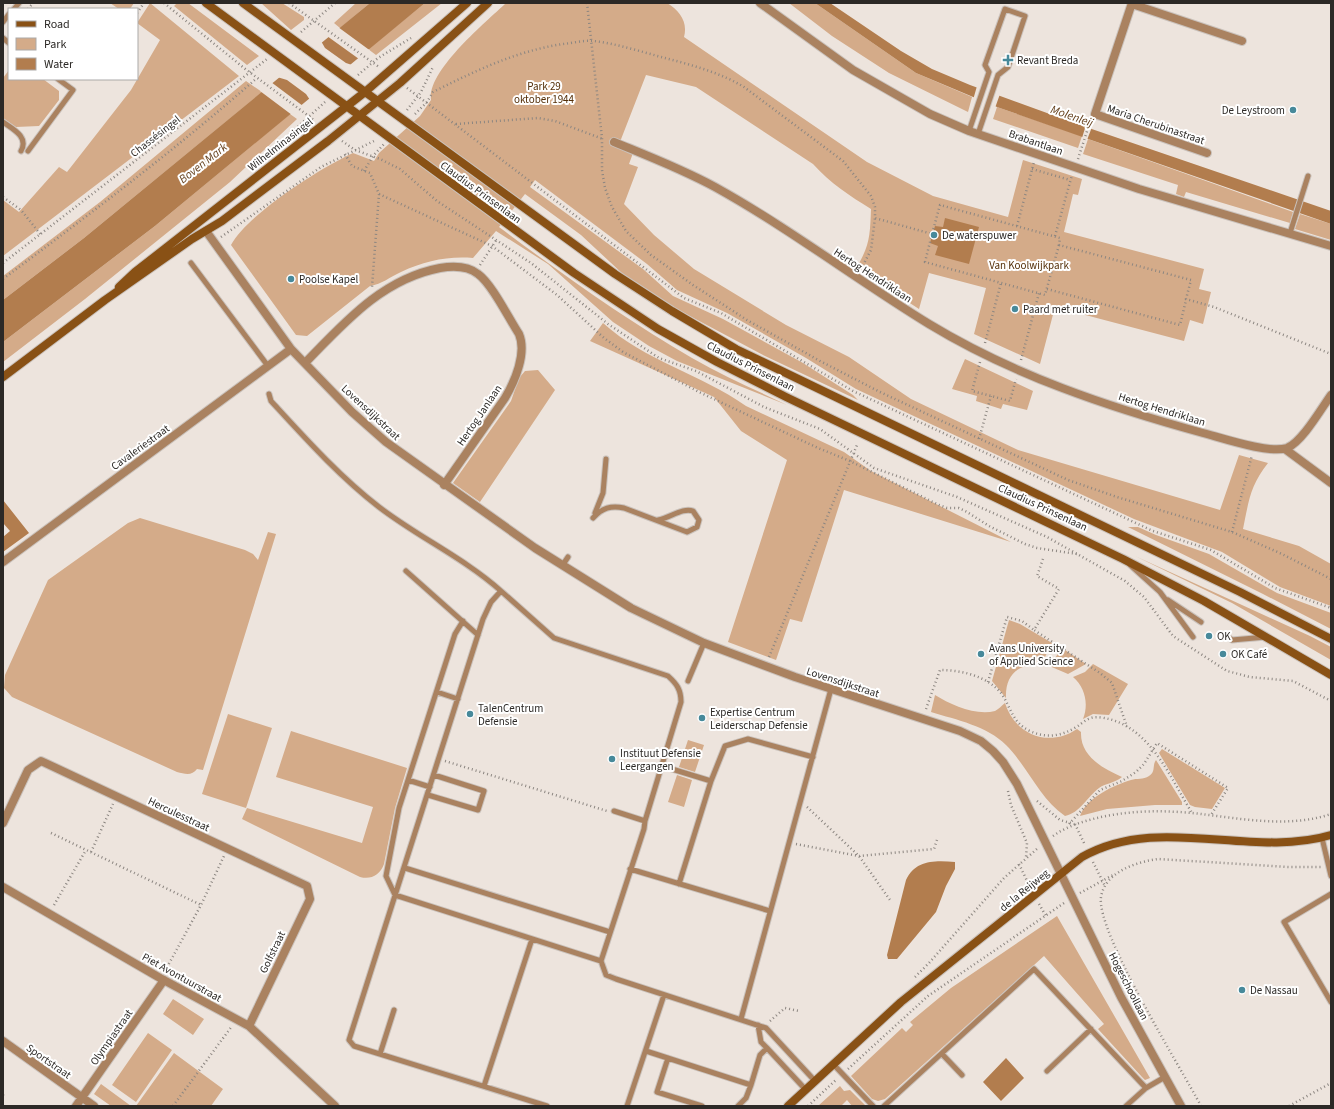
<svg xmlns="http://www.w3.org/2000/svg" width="1334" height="1109" viewBox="0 0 1334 1109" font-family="'Source Sans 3',sans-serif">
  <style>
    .green { fill: #d4ab89 }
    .water { fill: #b27d4e }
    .pier { fill: #ede4dd }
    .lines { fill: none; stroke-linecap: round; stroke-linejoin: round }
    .lane-casing { stroke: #cac2bc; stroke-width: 7 }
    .street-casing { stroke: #cac2bc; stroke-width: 10 }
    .secondary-casing { stroke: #cac2bc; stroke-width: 10 }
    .path { stroke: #8c8681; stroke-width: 2.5; stroke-dasharray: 1 3; stroke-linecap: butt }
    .lane { stroke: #aa8260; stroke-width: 5 }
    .street { stroke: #aa8260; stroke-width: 8 }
    .secondary { stroke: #895115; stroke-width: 8 }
    .poi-dot { fill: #47899a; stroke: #fff; stroke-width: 1.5 }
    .labels { text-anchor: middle; stroke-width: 4; stroke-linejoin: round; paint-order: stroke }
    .poi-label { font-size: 11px; fill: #2c2926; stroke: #fff; text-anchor: start }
    .park-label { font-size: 11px; fill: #542f08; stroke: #fff }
    .street-label { font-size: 11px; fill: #2c2926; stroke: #fff }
    .water-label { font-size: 12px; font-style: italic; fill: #633e1a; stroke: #fff }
  </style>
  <rect width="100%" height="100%" fill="#ede4dd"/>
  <path class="green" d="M110,3h24l-4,6h-11z
    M150,3l89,73 -236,180v-56l16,12 40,-45 8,5 64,-82 29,-50 -23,-17z
    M177,3h11l71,53 -12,9 -73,-59z
    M261,3h21l22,14v3l-13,10z
    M356,3h14l-30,25 -6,-5z
    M425,3h17l-66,52 -8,-6z
    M506,3h161c13,8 21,19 17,34l183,125 66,34 75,21 15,-57 59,19 -4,16 -5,-1 -9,38 140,37 -5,20 12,3 -8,32 -13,-4 -6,21 -129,-34 -15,57 -66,-30 12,-46 -57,-15 -10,36 -63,-41c14,-22 14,-33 15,-59 -21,-13 -41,-26 -58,-45l-117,-77 -50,-12 -28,72 15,6 -4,11 9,3 -14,37 30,31 40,34 92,56 63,32 62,42 107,51 202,60 19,-55 29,8c-18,23 -19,37 -25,66l56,17 32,18v42l-51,-19 -58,-35 -88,-33 -278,-130 -50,-31 -79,-45 -50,-23 -30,-26 -112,-84 -5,7 113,82 30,27 50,23 80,44 50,32 5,5 -93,-44 -94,-50 -46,-30 -44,-41 -56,-41 -26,33c63,47 126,92 193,131 31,18 64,32 95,47l-110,-44 -28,-15 -36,-24 -65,-58 -52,-33 -23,27c-26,-2 -48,3 -72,14 -11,5 -19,12 -31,14l-63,50 -11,-1 -65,-90c17,-31 89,-77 122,-92l21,8 5,-8 41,-37 11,-16c-4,-29 54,-77 75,-97z
    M789,3h26l101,70 56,24 -4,15 -79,-39 -57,-37z
    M9,70v9h34l16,12v9l-20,26 -23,1 -13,-9v-40z
    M246,81l16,11 -178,146 -81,62v-24l97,-74z
    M997,107l85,29 -4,12 -85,-29z
    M290,114l7,5 -67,63 -145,117 -82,63v-20l152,-116z
    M1088,139l205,73 -3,11 -104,-31 -2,5 -8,-3 2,-9 -95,-31z
    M1300,214l31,10v16l-36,-11z
    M603,323c42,38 98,51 143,83l98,46 27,19 140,71 -167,-52 -42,132 -12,-3 -14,41 -48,-18 59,-182 -46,-29 -27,-34 -124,-56z
    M965,359l68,32 -6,19 -24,-6 -2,5 -25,-8 1,-5 -25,-7z
    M538,370l17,20 -75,112 -27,-19 58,-82 8,-23 6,-7z
    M140,518l105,32 8,4 5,6 10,-28 8,2 -73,236 -6,-1c-5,7 -12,5 -20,3l-165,-75 -8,-9 1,-13 43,-95 80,-57z
    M1128,527h10l18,8 53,19 68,39 54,20v16l-68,-35z
    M1135,556l175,80 21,11v13l-99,-57z
    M1009,620l11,4 32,19 -11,22c-23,-2 -36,10 -35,33l-14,-17z
    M1062,648l24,16 -18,10 -21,-9 6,-8 2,1z
    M1093,664l35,20 -19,31 -16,-1 -10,5c6,-15 2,-32 -10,-42l12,-5z
    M935,695c16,10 41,21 60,16 4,-2 6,-5 10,-8 10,32 44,45 72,26l4,3c-1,24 21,36 41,45 -7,6 -16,6 -23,11 -12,9 -19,25 -34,28 -26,-18 -37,-49 -59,-71 -19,-19 -49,-25 -75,-33z
    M228,714l44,14 -26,80 -44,-14z
    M291,731l116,37 -12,40 -11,56c-4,11 -13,16 -24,13l-118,-58 5,-11 115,35 11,-36 -97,-30z
    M688,740l16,5 -9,27 -16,-5z
    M1162,749l63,39 -13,21 -17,-2 -5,-2 -31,-52z
    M1156,760l26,42v3h-27l-48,4 -27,7c6,-18 34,-31 51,-36 6,-2 12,0 18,-4 7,-4 3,-11 7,-16z
    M677,775l15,5 -8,27 -16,-5z
    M1057,916l93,162 -5,2 -3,-3 -44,-48 6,-5 -60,-68 -159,143 -7,2 -6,-2 -21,-23 51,-48 4,4 7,-7 -3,-3 41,-34z
    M173,999l31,20 -11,16 -30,-21z
    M148,1033l24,17 -36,52 -24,-17z
    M174,1053l49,36 -12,17h-75z
    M101,1084l30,22h-20l-17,-12z
    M840,1086l4,5 6,-1 16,16h-14l-5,-6 -6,6h-23z"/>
  <path class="water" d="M370,3h55l-270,223 -152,116v-42l81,-62z
    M815,3h15l71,48 31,18 38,16 110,40 251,86v13l-334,-117 -81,-34z
    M945,218l34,9 -10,37 -34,-9 3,-9 -8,-3 5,-17 8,1z
    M3,500l26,33 -26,19v-15l7,-6 -7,-8z
    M955,862v7l-9,17 -10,26 -39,47h-9l-1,-4 19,-75c9,-20 29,-20 49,-18z
    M1006,1058l18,20 -23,23 -18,-19z"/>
  <path class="pier" d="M338,27l30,22 2,1 -11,9 -32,-23z
    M321,41l4,7 21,15 6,2 -42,35 -4,-6 -19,-14 -10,-3z
    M271,82l32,24 -11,9 -32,-24z
    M977,86l23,8 -5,14 -22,-8z
    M1086,125l6,2 -5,13 -5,-2z"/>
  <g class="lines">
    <defs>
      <path id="lane" d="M14,9l5,-6
        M3,22l6,-8
        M3,38l6,5
        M3,122c10,7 26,15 18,29
        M969,131l20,-59 -4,-7 20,-56 20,7 -17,51 -10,8 -20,59
        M28,151l45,-61 -15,-11
        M1290,233l18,-57
        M191,263l77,103
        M269,394l2,7c34,37 68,75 108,106 39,30 85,51 122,84
        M595,513l8,-20 3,-34
        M593,518c9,-10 18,-13 31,-10l63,24 10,-5 2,-7 -6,-9c-10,-4 -23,7 -35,9
        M1130,565l30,27 33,45
        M562,566l6,-9
        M406,571l72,64
        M1168,600l33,22
        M463,621l-8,13 -56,174 -13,68 9,19 206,66
        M1228,637l4,3 34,-3
        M688,681l16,-38
        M437,692l21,7
        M662,766l49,15 -32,103
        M408,780l22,7
        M711,781l14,-35 23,-7 65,18
        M428,795l50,15 6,-19 -50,-16
        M614,811l31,10
        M1322,838l9,38
        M405,868l205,64
        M630,869l140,42
        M1331,894l-47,28 47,80
        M741,1019l90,-330
        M767,1048l39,42
        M646,1051l105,34 9,-30 7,-7 -6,-6 -3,-17
        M380,1054l14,-44
        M942,1054l20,21
        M668,1058l-11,34 45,14
        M834,1065l39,41
        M1047,1071l44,-42
        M484,1086l48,-147
        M547,1106l-193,-60 -5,-6 134,-421 8,-17 10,-11 53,47 114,38c9,8 13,14 13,26l-36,119 -1,8 -43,132 5,14 10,4 150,49 49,53
        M627,1106l37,-111
        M738,1106l8,-8 5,-13
        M884,1106l150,-137 112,119 19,-11
        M1126,1106l20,-18"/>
      <path id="street" d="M760,3l93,67 77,44 39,17 170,58 192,57
        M1132,3l-37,111 112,39
        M1132,4l110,37
        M614,142c34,14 68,27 101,45 74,41 142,93 214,137 84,51 179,83 274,109 19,5 66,21 84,15 15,-6 34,-39 44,-53
        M206,231l85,118 61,63 34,30 149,106 96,60 73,35 91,34 165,54 21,10 12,10 10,11 14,22 104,213 60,109
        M305,363c39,-40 77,-84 135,-95 12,-2 28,-2 38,6 14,10 31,45 41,60 8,19 -4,47 -14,64l-61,87
        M1285,449l46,34
        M3,562l288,-213
        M3,823l25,-53 13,-9 266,125 3,13 -61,127
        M3,887l157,91 89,48 86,80
        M3,1041l91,65
        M76,1106l88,-126"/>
      <path id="secondary" d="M206,3l368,270 84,56 59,33 69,35 337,162 81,42 127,74
        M243,3l372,271 57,37 64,38 504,243 91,47
        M119,287l16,-15 230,-180 102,-89
        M3,377l102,-77 87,-61 30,-18 106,-80 72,-58 88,-80
        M788,1106l113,-104 181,-145c77,-44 168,2 249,-22"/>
    </defs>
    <use href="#lane" class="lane-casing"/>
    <use href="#street" class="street-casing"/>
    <use href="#secondary" class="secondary-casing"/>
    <path class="path" d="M164,3l80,65 70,52
      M289,3l90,64
      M587,3l15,135v32l3,18 7,19 14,24 25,24 42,30 54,35 73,41 60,31 188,88 49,17 115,35 50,22 49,25
      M28,9l5,-6
      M137,13l7,-10
      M301,32l34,-29
      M358,75l20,-17 33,-20
      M407,88l277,210 37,15 132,78 300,140 58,19 64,38 56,20
      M407,110l14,-18 12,-25
      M415,114l12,-12 6,-10c42,-21 83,-41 130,-48 10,-1 21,-4 31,-3 24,3 48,11 71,17 27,7 56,15 79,29l99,74 28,35 4,11v11l57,16 8,-29 120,33 -1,7 132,35 -5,19 28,8 117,47
      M456,124l82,-6 17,3 48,18
      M342,141l13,9 25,9 20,10 37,32 94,62 77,61 51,34 37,13 68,36 56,22 54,39 83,29 90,40 78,44 19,16 29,39 54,35 23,6 43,4 38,20
      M271,151l54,-49
      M345,154l7,12 18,7 9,21 -7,93
      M1078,159l12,-37
      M1032,169l38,11
      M364,171l9,-15 11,-12
      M379,194l113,52 65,49 47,43 19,14 76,40 119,56 32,13 89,44 8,3h12l8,4 22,14 36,18 12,4 40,6
      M3,197l18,13 20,25
      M1017,226l17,-64
      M932,234l-7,28 120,33 14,-50
      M1055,236l17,-61
      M221,237l100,-70 55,-27
      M3,263l264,-204
      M480,265l17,-26
      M861,269l10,-19 4,-32
      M3,279c87,-65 172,-129 254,-201
      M1047,289l133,36 6,-25
      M985,343l16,-60
      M1021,360l18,-67
      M980,362l-8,29 38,10 6,-22
      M979,439l12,-43
      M1232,532l20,-77
      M1043,559l-6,17 22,13 -25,41 66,43 12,10 15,44
      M769,657l88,-212
      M988,682l19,-65 15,4 12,9
      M926,709l14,-39c21,0 47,6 61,23 10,14 11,30 29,38 17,8 32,5 48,-5 4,-3 9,-7 13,-8 6,-2 13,0 18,1 43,11 62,60 83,94
      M445,761l162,50
      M1008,791l3,14 16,38 -1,15
      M1037,801l23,19 14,4
      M807,807l52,49 31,44
      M1069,824l31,-34 22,-9 14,-9 8,-8 13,-21 71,45 -17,27
      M1075,824l10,21
      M51,833l150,72
      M1053,836c14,-10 31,-15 48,-19 33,-7 67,-7 100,-3 42,5 89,14 130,0
      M796,844l63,12 75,-7 3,-9
      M91,852l22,-48
      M1093,862l12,24
      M1019,864l11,23
      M1080,893l33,-18
      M1039,904l7,12
      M54,905l32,-55
      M165,971l36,-66 23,-49
      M915,977l14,-14 75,-85 34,-30
      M770,1021l15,-13 14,3
      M848,1069l80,-73 136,-93
      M3,1095l2,-3
      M173,1106l59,-80
      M808,1106l29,-27
      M1201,1106c-20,-38 -105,-174 -100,-209 4,-25 35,-35 57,-38l130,8h33
      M1289,1106l42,-23"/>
    <use href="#lane" class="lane"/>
    <use href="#street" class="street"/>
    <use href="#secondary" class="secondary"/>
  </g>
  <g class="poi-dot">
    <path d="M1006 54h4v4h4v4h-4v4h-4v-4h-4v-4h4z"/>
    <circle cx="1293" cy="110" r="4"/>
    <circle cx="934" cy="235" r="4"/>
    <circle cx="291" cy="279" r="4"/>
    <circle cx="1015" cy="309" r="4"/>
    <circle cx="1209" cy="636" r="4"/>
    <circle cx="981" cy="654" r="4"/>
    <circle cx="1223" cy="654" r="4"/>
    <circle cx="470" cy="714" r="4"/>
    <circle cx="702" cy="718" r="4"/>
    <circle cx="612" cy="759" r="4"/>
    <circle cx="1242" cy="990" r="4"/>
  </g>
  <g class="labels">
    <g class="poi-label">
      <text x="1017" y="64">Revant Breda</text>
      <text x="1285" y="114" text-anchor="end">De Leystroom</text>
      <text x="942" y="239">De waterspuwer</text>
      <text x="299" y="283">Poolse Kapel</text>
      <text x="1023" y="313">Paard met ruiter</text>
      <text x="1217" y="640">OK</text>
      <text x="989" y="652">Avans University<tspan x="989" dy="13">of Applied Science</tspan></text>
      <text x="1231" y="658">OK Café</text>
      <text x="478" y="712">TalenCentrum<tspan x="478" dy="13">Defensie</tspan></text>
      <text x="710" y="716">Expertise Centrum<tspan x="710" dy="13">Leiderschap Defensie</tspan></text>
      <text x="620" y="757">Instituut Defensie<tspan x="620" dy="13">Leergangen</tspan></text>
      <text x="1250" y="994">De Nassau</text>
    </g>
    <g class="park-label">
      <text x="544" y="90">Park 29<tspan x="544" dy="13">oktober 1944</tspan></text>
      <text x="1029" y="269">Van Koolwijkpark</text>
    </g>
    <g class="street-label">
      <text transform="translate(1156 124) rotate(19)" y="4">Maria Cherubinastraat</text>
      <text transform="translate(155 136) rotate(-38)" y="4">Chassésingel</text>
      <text transform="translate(1036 142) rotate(19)" y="4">Brabantlaan</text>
      <text transform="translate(280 144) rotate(-38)" y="4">Wilhelminasingel</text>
      <text transform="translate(481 192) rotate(36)" y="4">Claudius Prinsenlaan</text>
      <text transform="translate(873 275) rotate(33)" y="4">Hertog Hendriklaan</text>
      <text transform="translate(751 366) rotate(27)" y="4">Claudius Prinsenlaan</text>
      <text transform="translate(1162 409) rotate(17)" y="4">Hertog Hendriklaan</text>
      <text transform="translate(371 412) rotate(43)" y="4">Lovensdijkstraat</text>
      <text transform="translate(479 415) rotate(-56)" y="4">Hertog Janlaan</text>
      <text transform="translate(140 447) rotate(-36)" y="4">Cavaleriestraat</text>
      <text transform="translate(1043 507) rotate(25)" y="4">Claudius Prinsenlaan</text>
      <text transform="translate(843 682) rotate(18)" y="4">Lovensdijkstraat</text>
      <text transform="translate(179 814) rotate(25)" y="4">Herculesstraat</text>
      <text transform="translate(1024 890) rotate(-39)" y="4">de la Reijweg</text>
      <text transform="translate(272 952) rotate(-64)" y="4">Golfstraat</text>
      <text transform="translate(182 977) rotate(29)" y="4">Piet Avontuurstraat</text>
      <text transform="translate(1129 986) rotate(63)" y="4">Hogeschoollaan</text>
      <text transform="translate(111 1037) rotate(-55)" y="4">Olympiastraat</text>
      <text transform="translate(49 1061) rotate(35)" y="4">Sportstraat</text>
    </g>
    <g class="water-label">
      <text transform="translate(1072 116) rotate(19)" y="4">Molenleij</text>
      <text transform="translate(203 163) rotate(-38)" y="4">Boven Mark</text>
    </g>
  </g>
  <rect width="1334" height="1109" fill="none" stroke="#2c2926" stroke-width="8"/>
  <rect x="8" y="8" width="130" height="72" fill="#ffffff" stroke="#aba9a8"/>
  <rect x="16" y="21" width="20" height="6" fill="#895115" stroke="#aba9a8"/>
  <text x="44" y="28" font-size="12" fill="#2c2926">Road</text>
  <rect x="16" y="38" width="20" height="12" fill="#d4ab89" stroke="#aba9a8"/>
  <text x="44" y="48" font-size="12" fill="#2c2926">Park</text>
  <rect x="16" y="58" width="20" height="12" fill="#b27d4e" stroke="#aba9a8"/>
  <text x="44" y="68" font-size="12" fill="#2c2926">Water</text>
</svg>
